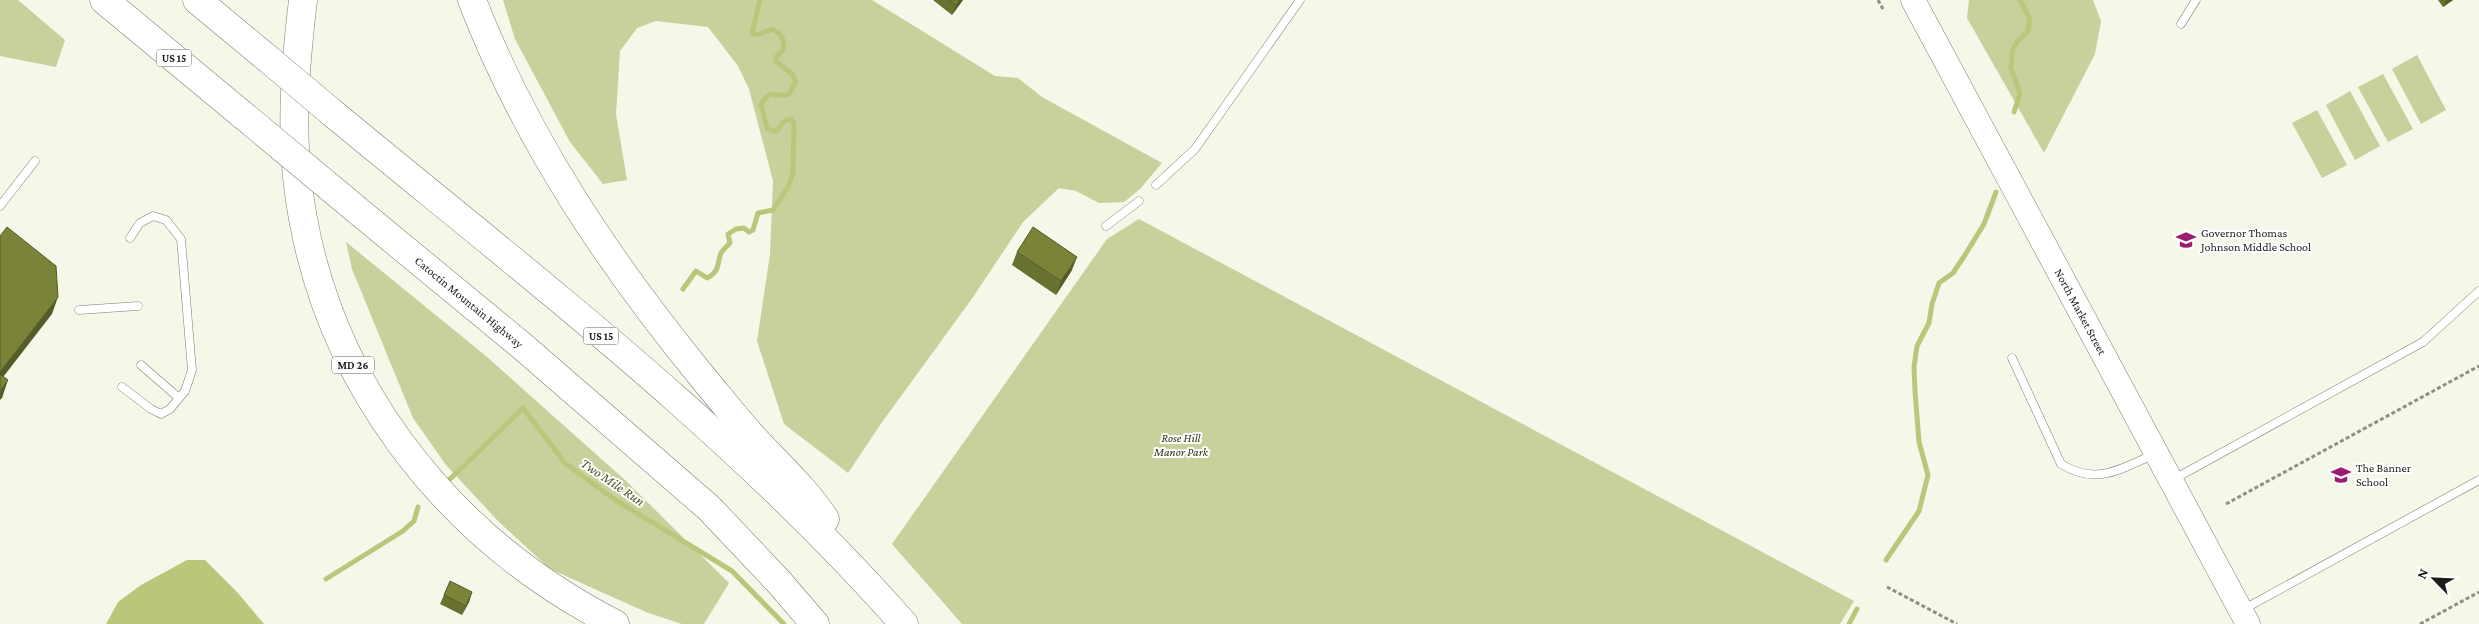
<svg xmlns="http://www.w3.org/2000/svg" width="2479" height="624" viewBox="0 0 2479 624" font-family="'Crimson Pro',serif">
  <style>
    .green { fill: #c8d09c }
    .water { fill: #bcc67b }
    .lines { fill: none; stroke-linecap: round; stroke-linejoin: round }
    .stream { stroke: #bcc67b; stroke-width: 5 }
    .service-casing { stroke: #7d7f73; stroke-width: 9 }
    .primary-casing { stroke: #7d7f73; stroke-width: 25 }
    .motorway-casing { stroke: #7d7f73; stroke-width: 29 }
    .path { stroke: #8e9086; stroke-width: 3; stroke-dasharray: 4 2.5; stroke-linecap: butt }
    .service { stroke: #fff; stroke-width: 8 }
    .primary { stroke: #fff; stroke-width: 24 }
    .motorway { stroke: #fff; stroke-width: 28 }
    .motorway-bridge-casing { stroke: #7d7f73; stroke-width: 29; stroke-linecap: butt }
    .motorway-bridge { stroke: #fff; stroke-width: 28 }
    .wall { fill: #697130 }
    .shaded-wall { fill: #555c27 }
    .building { fill: #7a8338; stroke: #555c27 }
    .labels { text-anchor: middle; stroke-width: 4; stroke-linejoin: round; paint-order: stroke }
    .shield { fill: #fff; stroke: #60615d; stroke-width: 1 }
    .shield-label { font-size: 11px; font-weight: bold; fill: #1c1d18 }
    .poi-label { font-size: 12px; fill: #1c1d18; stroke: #fff; text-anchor: start }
    .street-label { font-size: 12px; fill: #1c1d18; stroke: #fff }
    .park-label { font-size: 12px; font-style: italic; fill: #2e3211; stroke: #fff }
    .water-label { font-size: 14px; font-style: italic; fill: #525821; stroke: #fff }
  </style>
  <rect width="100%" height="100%" fill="#f5f7e9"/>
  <path class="green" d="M0,0h18l47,40 -9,27 -56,-11z
    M503,0h369l123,76 23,2 24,19 120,66 -22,26 -16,13 -25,1 -23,-12 -17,-3 -36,34 -52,78 -91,125 -32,48 -64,-49 -27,-83 13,-87 3,-73 -24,-92 -11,-23 -30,-39 -52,-6 -19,7 -17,23 -4,63 11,66 -24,4 -33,-42 -55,-103z
    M1969,0h124l8,21 -6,33 -51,99 -77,-135z
    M2417,55l29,55 -25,14 -29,-55z
    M2383,74l30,55 -25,13 -30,-55z
    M2350,91l30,55 -25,14 -29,-55z
    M2317,110l30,55 -25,13 -30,-55z
    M1139,219l715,382 -14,23h-878l-70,-80 215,-305z
    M346,242l140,114 139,124 104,103 -25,41h-22l-36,-12 -96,-43 -51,-47 -53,-57 -33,-47 -61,-149z"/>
  <path class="water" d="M187,560h18l32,32 27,32h-158l12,-22 23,-17z"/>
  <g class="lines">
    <path class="stream" d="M2014,112l6,-18 -9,-26 1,-17 5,-9 11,-11 2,-12 -10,-19
      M683,289l13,-18 11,7c13,-6 10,-15 14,-25 2,-3 6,-7 9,-10l-2,-9 8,-5 8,-1 5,4 4,-2 5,-17 15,-3 15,-23 5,-14 1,-49 -2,-5c-8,0 -11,5 -14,11l-5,1 -6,-3 -6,-23c10,-19 13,-6 28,-11l7,-12 -3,-7 -17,-14v-4l8,-8c0,-10 -3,-16 -12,-20l-15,6 -5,-2 8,-33
      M448,481l75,-73 42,55 49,36 118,72 52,53
      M1886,560l33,-49 9,-36 -9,-33 -4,-51 -1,-24 3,-21 12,-23 3,-19 7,-21 14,-10 10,-15 21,-34 12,-32
      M326,579l77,-48 11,-10 4,-14
      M1849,624l8,-15"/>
    <defs>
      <path id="service" d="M2181,24l15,-24
        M1156,185l39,-36 105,-149
        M0,206l35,-45
        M1106,226l33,-25
        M79,310l59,-4
        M2012,358l49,106c36,22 59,5 94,-10
        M141,365l38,33
        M122,387l29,22 10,5 9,-5 15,-18 7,-21 -11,-131 -15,-19 -13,-4 -13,7 -10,15
        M2174,479l249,-137 56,-51
        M2244,609l235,-129"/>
      <g id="primary">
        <path id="s1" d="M1913,0l335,624"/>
      </g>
      <g id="motorway">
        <path d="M104,0l140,116"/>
        <path d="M197,0l70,58"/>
        <path d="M303,0c-7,59 -12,118 -6,177 21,197 145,358 318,447"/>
        <path d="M472,0c54,140 137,263 232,379 15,18 30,37 46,55 25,28 54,53 75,85"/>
        <path d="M330,111c197,163 404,320 574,513"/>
        <path id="s2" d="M357,210l165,136 187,162 70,74 36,42"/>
      </g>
    </defs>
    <use href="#service" class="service-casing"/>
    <use href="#primary" class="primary-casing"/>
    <use href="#motorway" class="motorway-casing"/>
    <path class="path" d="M1878,0l5,9
      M2226,504l253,-138
      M1887,587l70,37
      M2420,624l59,-32"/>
    <use href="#service" class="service"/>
    <use href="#primary" class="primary"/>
    <use href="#motorway" class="motorway"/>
    <defs>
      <path id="motorway-bridge" d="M267,58l63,53
        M244,116l113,94"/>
    </defs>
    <use href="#motorway-bridge" class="motorway-bridge-casing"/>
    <use href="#motorway-bridge" class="motorway-bridge"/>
  </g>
  <path class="wall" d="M933,0h30l-11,15z
    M2438,0h15l-10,7z
    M1017,252l55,18 -16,25 -44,-30z
    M472,592l-3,10 -7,13 -22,-11 4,-9z"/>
  <path class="shaded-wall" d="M960,0h3l-11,15 4,-10z
    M2446,0h7l-10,7z
    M1077,257l-5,13 -16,25 5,-14z
    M58,297l-6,17 -52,67v-9z
    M8,380l-6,18 -2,2v-9z
    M472,592l-3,10 -7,13 4,-9z"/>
  <path class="building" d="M949,0h11l-4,5z
    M7,227l49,39 2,31 -58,75v-136z
    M1033,227l44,30 -16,24 -44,-29z
    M0,374l8,6 -8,11z
    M450,581l22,11 -6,14 -22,-11z"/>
  <defs>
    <symbol id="school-bare" viewBox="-9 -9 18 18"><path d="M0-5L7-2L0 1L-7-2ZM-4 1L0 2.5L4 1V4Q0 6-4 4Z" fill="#9a1b72" stroke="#fff" stroke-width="2.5" paint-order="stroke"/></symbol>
  </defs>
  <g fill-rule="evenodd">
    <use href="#school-bare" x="2172" y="226" width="28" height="28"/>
    <use href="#school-bare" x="2327" y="461" width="28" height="28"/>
  </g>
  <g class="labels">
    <g class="shield">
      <rect x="156.5" y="49.5" width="35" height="17" rx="4"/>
      <rect x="583.5" y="327.5" width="35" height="17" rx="4"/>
      <rect x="332" y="356.5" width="42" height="17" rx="4"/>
    </g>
    <g class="shield-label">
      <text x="174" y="62">US 15</text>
      <text x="601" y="340">US 15</text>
      <text x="353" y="369">MD 26</text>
    </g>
    <g class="poi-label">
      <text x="2201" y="237">Governor Thomas<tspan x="2201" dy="14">Johnson Middle School</tspan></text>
      <text x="2356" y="472">The Banner<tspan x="2356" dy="14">School</tspan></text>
    </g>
    <g class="street-label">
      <text dy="4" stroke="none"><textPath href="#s2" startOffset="145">Catoctin Mountain Highway</textPath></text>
      <text dy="4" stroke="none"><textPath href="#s1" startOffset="354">North Market Street</textPath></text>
    </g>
    <g class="park-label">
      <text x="1181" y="442">Rose Hill<tspan x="1181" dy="14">Manor Park</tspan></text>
    </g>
    <g class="water-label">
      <text transform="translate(613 482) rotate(34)" y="5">Two Mile Run</text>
    </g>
  </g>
  <g transform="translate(2434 579) rotate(294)" stroke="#ffffff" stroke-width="4" paint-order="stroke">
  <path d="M0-4L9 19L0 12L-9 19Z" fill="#1c1d18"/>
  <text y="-8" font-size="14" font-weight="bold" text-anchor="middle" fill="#1c1d18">N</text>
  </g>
</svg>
